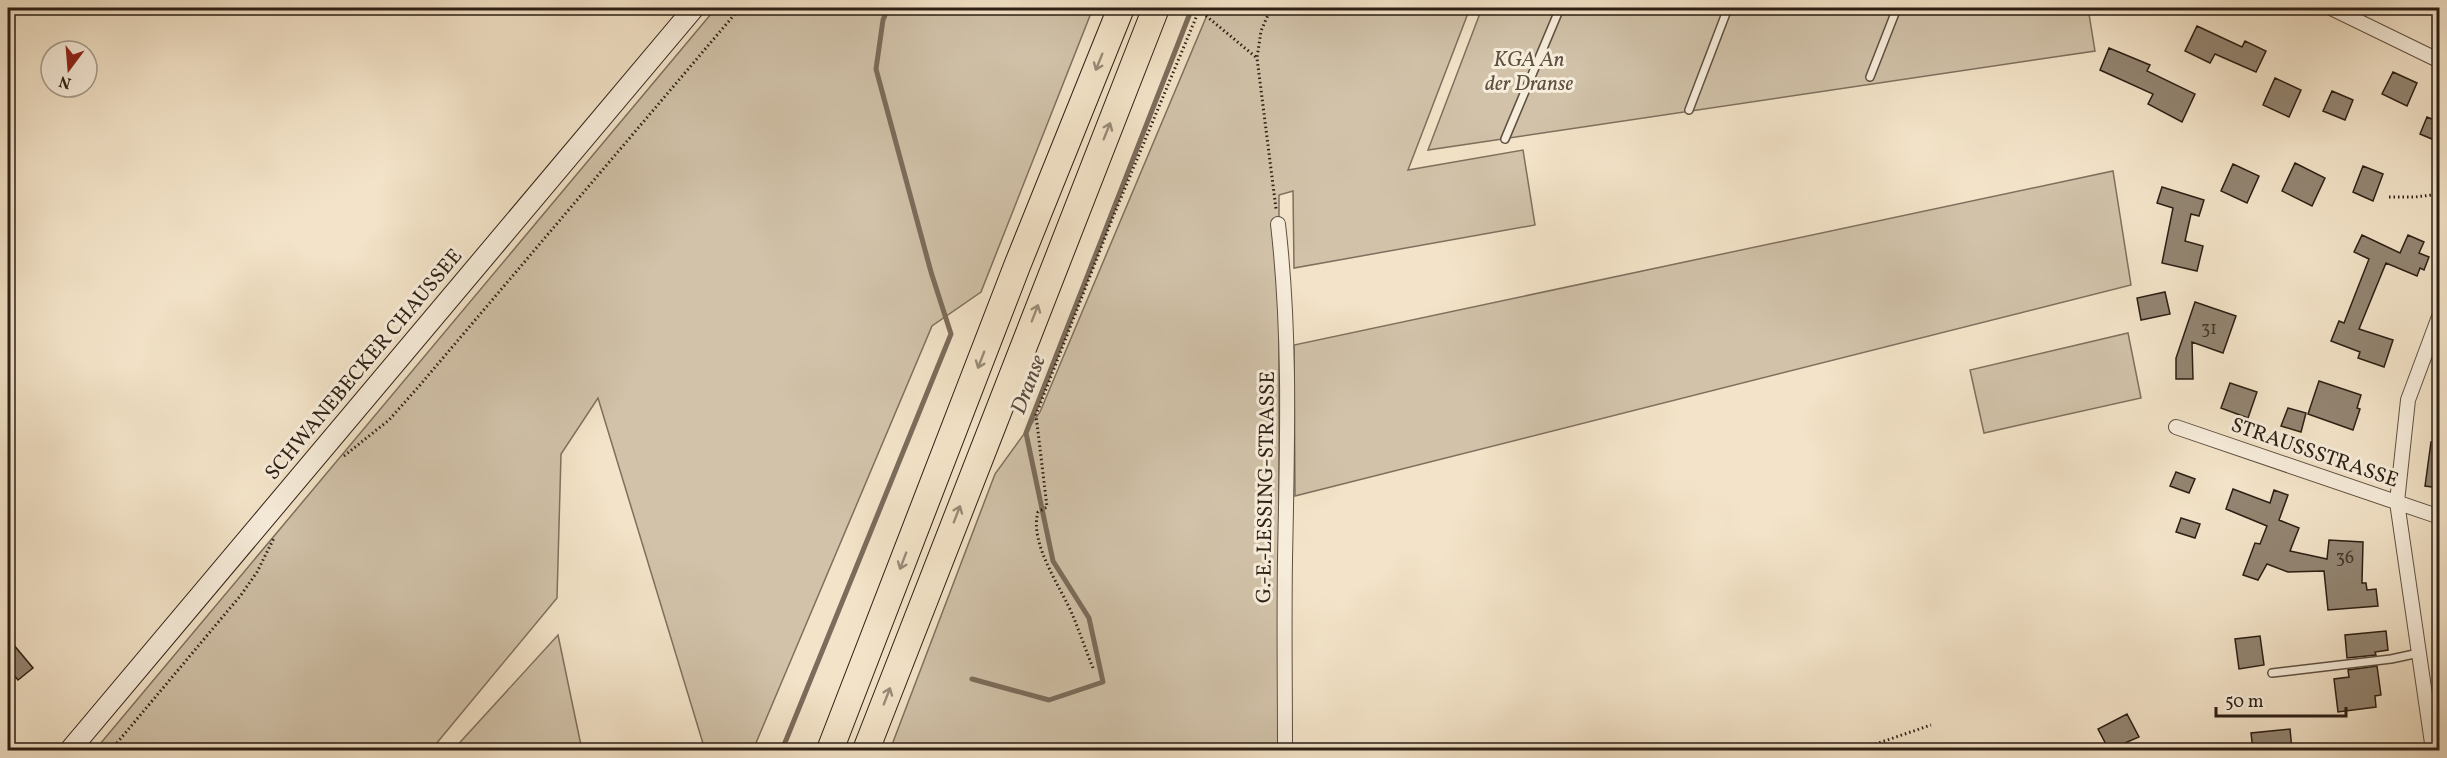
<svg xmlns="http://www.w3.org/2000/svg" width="2447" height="758" viewBox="0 0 2447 758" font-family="Vollkorn,serif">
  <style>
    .green { fill: #d1c2a9; stroke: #7e705e; stroke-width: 1.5 }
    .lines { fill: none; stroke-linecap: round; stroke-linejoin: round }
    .stream { stroke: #7b6c5b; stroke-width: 5 }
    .building { fill: #938572; stroke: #2c1f14; stroke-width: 1.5 }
    .lane-casing { stroke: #5e5041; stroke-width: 10 }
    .street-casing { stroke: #5e5041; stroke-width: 16 }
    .secondary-casing { stroke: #2c1f14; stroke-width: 22 }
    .highway-casing { stroke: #2c1f14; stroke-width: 28 }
    .path { stroke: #2c1f14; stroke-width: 3; stroke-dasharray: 1.5 3; stroke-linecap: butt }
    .lane { stroke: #f7eddb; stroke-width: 7 }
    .street { stroke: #f7eddb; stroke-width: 14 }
    .secondary { stroke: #f7eddb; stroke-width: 20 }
    .highway { stroke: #f3e3c8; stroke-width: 26 }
    .oneway { stroke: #998b77 }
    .labels { text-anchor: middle; stroke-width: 6; stroke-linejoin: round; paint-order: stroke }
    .number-label { font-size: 18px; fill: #46382c }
    .park-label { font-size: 21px; font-style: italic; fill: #5e5041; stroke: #f7eddb }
    .street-label { font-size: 21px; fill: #2c1f14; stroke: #f7eddb }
    .water-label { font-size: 22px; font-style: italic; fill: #5a4c3e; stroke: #f7eddb }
  </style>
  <rect width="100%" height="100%" fill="#f3e3c8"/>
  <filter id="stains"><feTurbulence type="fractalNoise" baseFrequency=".00333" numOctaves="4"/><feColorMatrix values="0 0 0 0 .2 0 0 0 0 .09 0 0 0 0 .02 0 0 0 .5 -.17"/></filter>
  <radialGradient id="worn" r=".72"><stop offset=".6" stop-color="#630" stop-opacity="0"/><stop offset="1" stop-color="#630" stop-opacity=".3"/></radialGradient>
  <path class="green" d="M716,8h377l-112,284 -49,34 -179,424h-48l-107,-352 -37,56 -4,144 -126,152h-336z
    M1210,8h260l-62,162 115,-20 12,75 -241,43 -1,-77 -14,4v555h-389l105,-276 45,-62z
    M1482,8h606l7,43 -667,99z
    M2113,171l18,114 -836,211 -1,-151z
    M2128,333l13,65 -157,35 -14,-63z
    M558,635l24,115h-129z"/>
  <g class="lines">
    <path class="stream" d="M972,679l77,21 54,-18 -14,-64 -36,-57 -27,-128 166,-425
      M782,750l169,-416 -20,-62 -55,-203 7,-49 5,-12"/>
  </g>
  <path class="building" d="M2197,26l45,21 3,-6 21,10 -10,21 -41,-18 -5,9 -25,-12z
    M2109,48l41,17 -3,6 48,23 -13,28 -34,-18 5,-10 -53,-24z
    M2393,72l24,11 -10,23 -25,-12z
    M2275,78l26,12 -12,27 -26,-12z
    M2332,91l21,9 -8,20 -22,-9z
    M2427,117l12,5v20l-19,-8z
    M2295,163l30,15 -13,28 -30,-15z
    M2233,164l26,12 -12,27 -26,-12z
    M2363,166l20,8 -10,27 -20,-9z
    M2162,187l42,13 -5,16 -8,-2 -6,27 18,5 -6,25 -35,-8 11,-55 -16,-5z
    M2362,235l38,18 8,-18 16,7 -5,11 10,4 -5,13 -4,-2 -3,8 -31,-13 -27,66 34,11 -9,27 -26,-9 2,-6 -29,-11 8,-20 5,2 25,-64 -15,-7z
    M2165,292l5,22 -29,6 -4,-22z
    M2195,302l41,14 -13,37 -31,-11 1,37h-17v-21z
    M2319,381l42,14 -4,13 3,1 -7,21 -45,-16z
    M2230,383l27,9 -9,26 -27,-10z
    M2288,408l18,5 -5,19 -20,-6z
    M2431,442h8v46l-14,-2z
    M2176,472l19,7 -6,14 -19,-7z
    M2233,489l37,14 4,-13 14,5 -9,25 20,8 -9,23 37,8 2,-19 34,2 -1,41h4l1,7 9,-1 2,17 -50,4 -4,-39 -36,1 -21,-8 -9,16 -15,-5 12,-32 5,1 7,-18 -41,-17z
    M2181,518l19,6 -5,14 -19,-6z
    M2386,631l2,19 -13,2 1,3 -29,3 -2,-23z
    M2260,636l4,29 -25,4 -4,-30z
    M8,638l25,30 -15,12 -10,-12z
    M2377,666l4,29 -6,1 1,11 -38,5 -4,-33 15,-2 -1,-7z
    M2127,714l12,23 -30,13 -11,-21z
    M2290,729l2,21h-39l-2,-17z"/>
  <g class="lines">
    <defs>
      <path id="lane" d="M1870,77l27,-69
        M1689,110l39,-102
        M1505,139l55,-131
        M2272,673l119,-14 28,-6"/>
      <path id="street" d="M2331,8l109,53
        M1278,224c13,112 9,224 7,336 -1,63 0,127 0,190
        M2176,427l264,90
        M2433,750l-36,-248 11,-102 32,-86"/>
      <path id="secondary" d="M70,750l624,-742"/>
      <path id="highway" d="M830,750l187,-484 104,-258
        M866,750l290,-742"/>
    </defs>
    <use href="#lane" class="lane-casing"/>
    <use href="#street" class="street-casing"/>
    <use href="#secondary" class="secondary-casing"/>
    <use href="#highway" class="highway-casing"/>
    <path class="path" d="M1271,8l-10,23 -4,27 19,151
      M1199,10l58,48
      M2389,197h26l17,-2
      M2271,445l4,-10
      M344,456l45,-36 31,-35 320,-377
      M1093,668c-7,-17 -13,-35 -20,-52 -12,-29 -44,-72 -35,-104l9,-5 -11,-92 77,-198 87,-209
      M111,750l130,-155 16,-23 17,-34
      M1858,750l73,-25"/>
    <use href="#lane" class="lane"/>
    <use href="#street" class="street"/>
    <use href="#secondary" class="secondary"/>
    <use href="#highway" class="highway"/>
  </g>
  <defs><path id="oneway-shaft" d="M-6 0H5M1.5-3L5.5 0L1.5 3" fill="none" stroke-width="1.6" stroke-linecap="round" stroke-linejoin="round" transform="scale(1.5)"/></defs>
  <g class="oneway">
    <use href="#oneway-shaft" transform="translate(1099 62) rotate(112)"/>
    <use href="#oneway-shaft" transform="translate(1107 131) rotate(-68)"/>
    <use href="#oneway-shaft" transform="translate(1035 313) rotate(-69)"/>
    <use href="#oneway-shaft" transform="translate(981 360) rotate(111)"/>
    <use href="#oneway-shaft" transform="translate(957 514) rotate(-69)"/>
    <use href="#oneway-shaft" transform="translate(903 561) rotate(111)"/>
    <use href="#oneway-shaft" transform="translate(887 696) rotate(-69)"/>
  </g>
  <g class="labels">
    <g class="number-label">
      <text x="2209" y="334">31</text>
      <text x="2345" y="563">36</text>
    </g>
    <g class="park-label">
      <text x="1529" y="66">KGA An<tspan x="1529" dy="24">der Dranse</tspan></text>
    </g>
    <g class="street-label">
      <text transform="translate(363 364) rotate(-50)" y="7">SCHWANEBECKER CHAUSSEE</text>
      <text transform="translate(2315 452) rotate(19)" y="7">STRAUSSSTRASSE</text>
      <text transform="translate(1265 487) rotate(-89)" y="7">G.-E.-LESSING-STRASSE</text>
    </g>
    <g class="water-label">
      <text transform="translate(1027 384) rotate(-69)" y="8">Dranse</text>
    </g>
  </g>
  <rect width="2447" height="758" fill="none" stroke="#f3e3c8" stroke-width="30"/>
  <rect x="9" y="9" width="2429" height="740" fill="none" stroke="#2c1f14" stroke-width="3"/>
  <rect x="15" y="15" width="2417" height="728" fill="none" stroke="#2c1f14" stroke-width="1.5"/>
  <g transform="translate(69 69) rotate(196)"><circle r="28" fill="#f7eddb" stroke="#a69b8b" stroke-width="1.5"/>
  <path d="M0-4.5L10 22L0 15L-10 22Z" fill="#8f2418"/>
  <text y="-9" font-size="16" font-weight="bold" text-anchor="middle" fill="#2c1f14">N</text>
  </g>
  <path d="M2216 707v9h130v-9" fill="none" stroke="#2c1f14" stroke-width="3"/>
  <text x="2225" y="707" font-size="18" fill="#2c1f14" stroke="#f7eddb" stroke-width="4.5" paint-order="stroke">50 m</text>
  <rect width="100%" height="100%" filter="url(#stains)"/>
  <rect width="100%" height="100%" fill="url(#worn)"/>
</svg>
